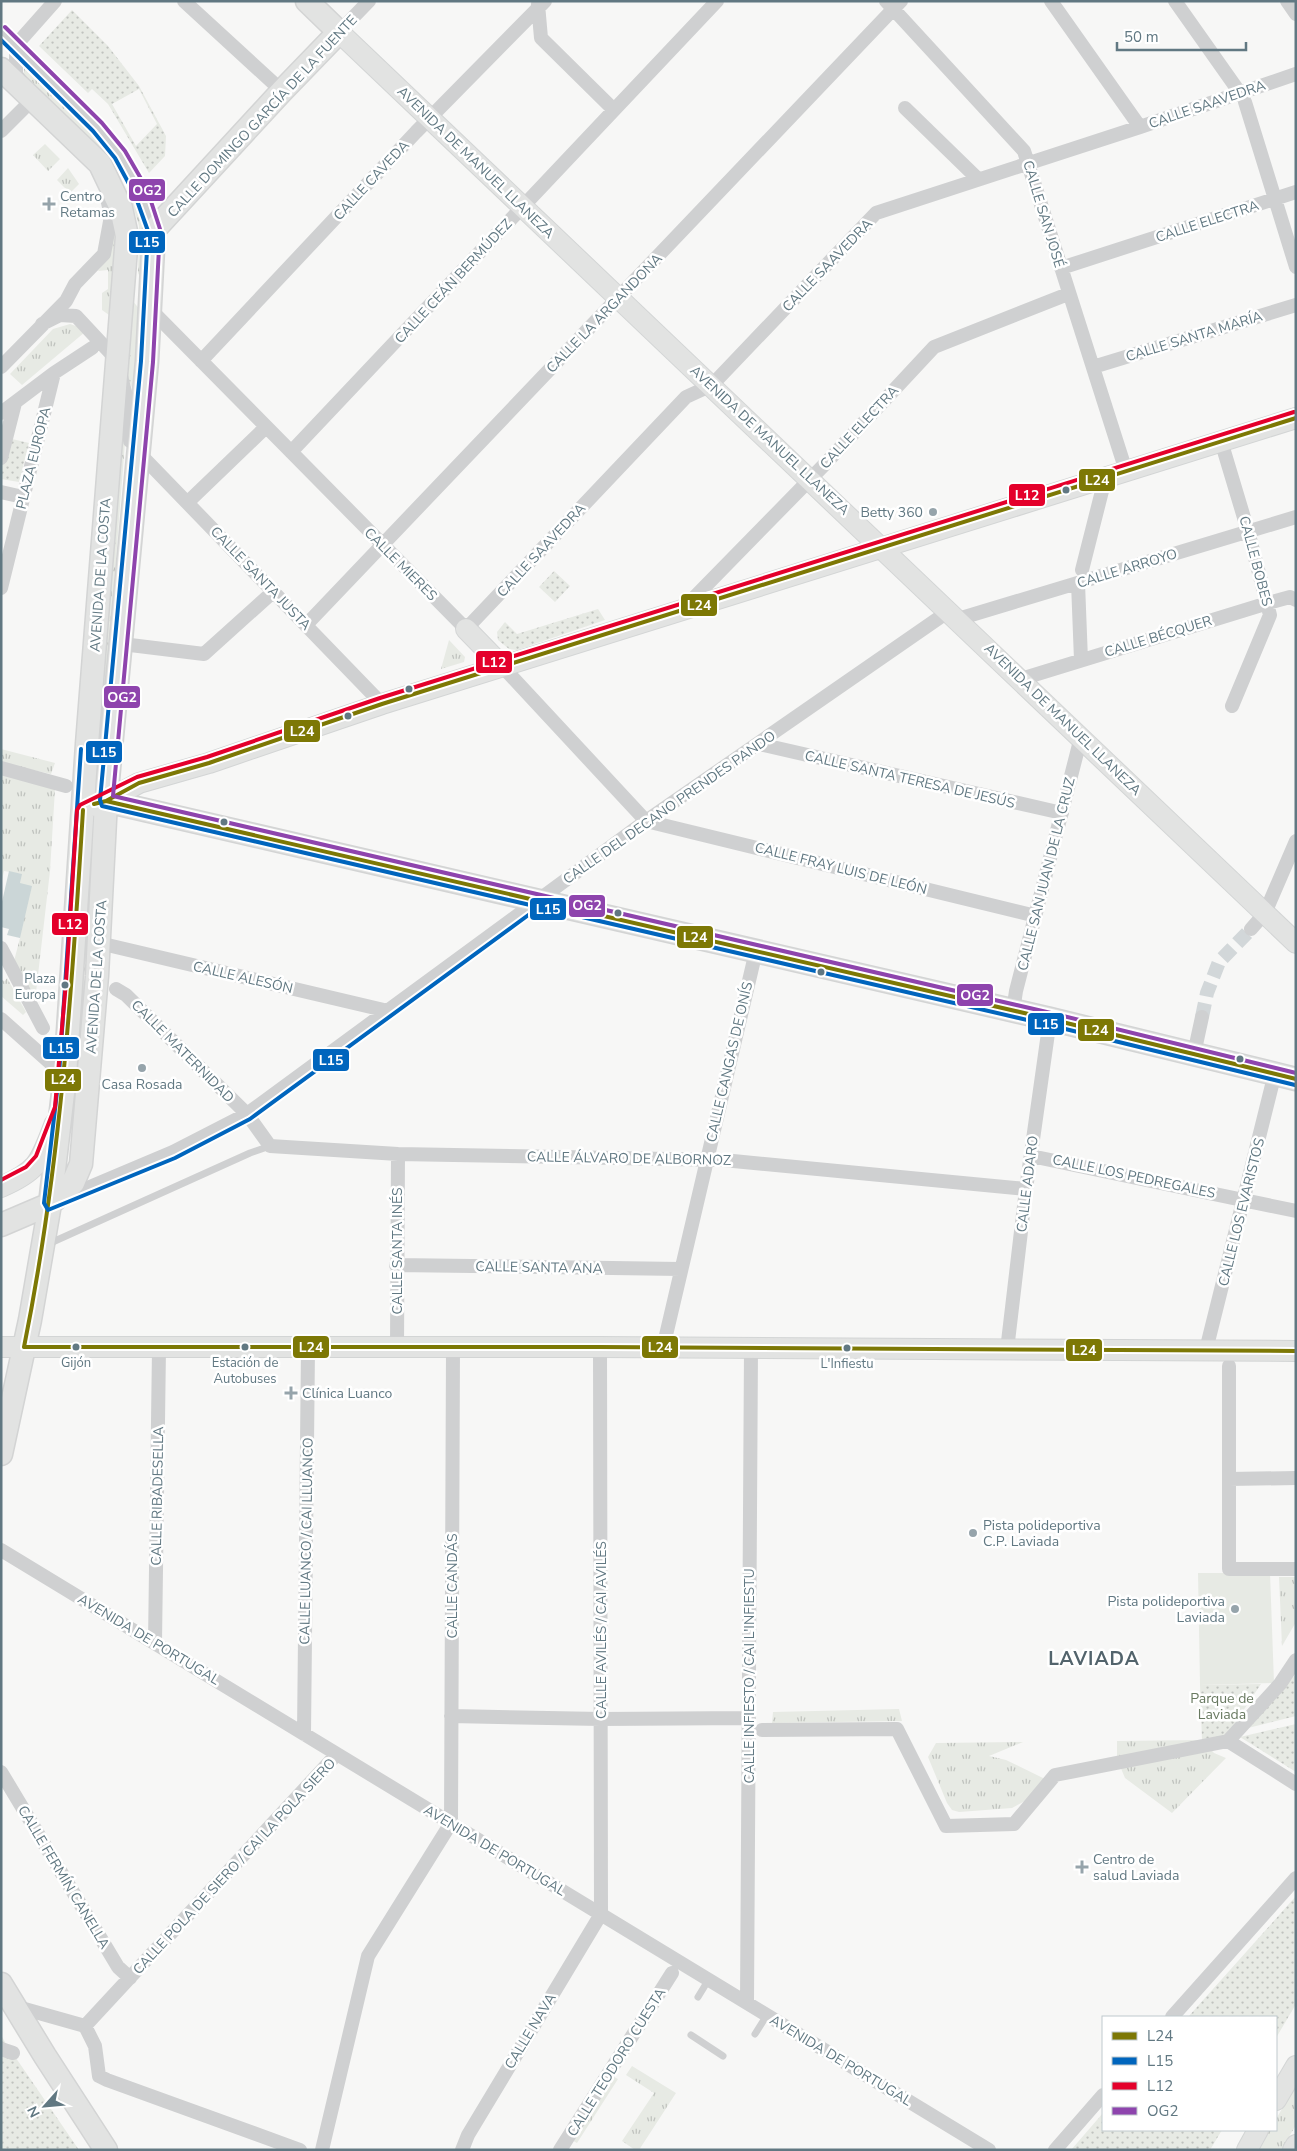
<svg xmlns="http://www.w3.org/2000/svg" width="1297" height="2151" viewBox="0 0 1297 2151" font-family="'Nunito Sans',sans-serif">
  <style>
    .grass { fill: url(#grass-tufts) }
    .park { fill: url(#park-dots); fill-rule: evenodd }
    .pitch { fill: #e7eae4 }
    .water { fill: #cbd6d7 }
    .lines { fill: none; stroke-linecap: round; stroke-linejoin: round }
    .street-tunnel { stroke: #d2d7d9; stroke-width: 14; stroke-dasharray: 14 7; stroke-linecap: butt }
    .secondary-casing { stroke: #d3d5d5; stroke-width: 22 }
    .primary-casing { stroke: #d3d4d4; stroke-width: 25 }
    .lane { stroke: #cfd0d1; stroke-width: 7 }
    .street { stroke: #cfd0d1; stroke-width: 14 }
    .secondary { stroke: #e2e3e2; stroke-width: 20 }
    .primary { stroke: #e2e3e2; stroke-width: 22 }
    .bus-1-casing { stroke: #fff; stroke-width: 8 }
    .bus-2-casing { stroke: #fff; stroke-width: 8 }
    .bus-3-casing { stroke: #fff; stroke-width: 8 }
    .bus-4-casing { stroke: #fff; stroke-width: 8 }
    .bus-1 { stroke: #7d7805; stroke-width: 4 }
    .bus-2 { stroke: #0065bd; stroke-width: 4 }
    .bus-3 { stroke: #e4002b; stroke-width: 4 }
    .bus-4 { stroke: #8e44ad; stroke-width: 4 }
    .poi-dot { fill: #96a4ab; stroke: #fff; stroke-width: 2 }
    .bus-dot { fill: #617882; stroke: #fff; stroke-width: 2 }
    .labels { text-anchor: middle; stroke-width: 5; stroke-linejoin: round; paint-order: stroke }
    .bus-label { font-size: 13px; fill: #617882; stroke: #fff }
    .street-label { font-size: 14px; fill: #617882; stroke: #fff }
    .poi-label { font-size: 14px; fill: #617882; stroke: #fff; text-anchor: start }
    .park-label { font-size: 14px; fill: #687960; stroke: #fff }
    .district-label { font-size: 19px; font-weight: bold; letter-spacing: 1px; fill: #53646c; stroke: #fff }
    .line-badge { stroke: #fff; stroke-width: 2 }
    .badge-label { font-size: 14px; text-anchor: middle; font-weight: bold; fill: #fff }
  </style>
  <defs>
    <pattern id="grass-tufts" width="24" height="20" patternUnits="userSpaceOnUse" patternTransform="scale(1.25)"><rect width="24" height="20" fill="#e7eae4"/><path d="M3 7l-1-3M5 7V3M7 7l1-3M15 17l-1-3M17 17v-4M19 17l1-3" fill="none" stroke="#bfc2be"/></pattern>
    <pattern id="park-dots" width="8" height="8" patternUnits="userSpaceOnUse" patternTransform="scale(1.25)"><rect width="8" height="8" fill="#e7eae4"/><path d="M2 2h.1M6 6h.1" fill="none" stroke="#bfc2be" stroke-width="1.8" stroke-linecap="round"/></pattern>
  </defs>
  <rect width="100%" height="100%" fill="#f7f7f6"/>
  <path class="grass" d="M24,62c49,47 110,94 119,166 2,18 0,36 0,54l-5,-9 1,-47 -10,-33 -9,-20 -12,-20 -35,-27 -49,-48z
    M45,144l15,15 -12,12 -15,-16z
    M68,168l11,16 -9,9 -13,-13z
    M115,227l2,18 -8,70 -7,-5v-17l6,-4v-19l-10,1 10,-14z
    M132,300l9,11 -7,83 -11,-31z
    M70,324l9,3 6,5 -63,53 -12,-11 43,-45z
    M121,401l4,41 -23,299h-6z
    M449,640l16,17 -1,5 -23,7z
    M1,749l54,14 -4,11 -50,-11z
    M1,774l54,15 -5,82 -15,130 -21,-40 6,-23v-55l1,-9 -17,-3 -3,14z
    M90,828l6,1 -14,178h-6z
    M7,978l19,34 -3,3 -22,-19v-16l4,1z
    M1279,1577h17v45l-14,24z
    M899,1709l3,12 -130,2 1,-11z
    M1202,1740l12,13 12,5 -54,55 -47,-35 -8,-19v-18z
    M1023,1742l-34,14 17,4 39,19 -20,22 -13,7 -53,4 -7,-2 -5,-7 -19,-46 8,-14z
    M632,2066l44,27 -37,57h-4l-13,-9 32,-48 -28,-18z
    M606,2073l12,6 -41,64 -11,-6z
    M1296,2085v40l-15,25h-23l11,-20h7v-11z"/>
  <path class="park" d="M72,10l36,36 31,40 27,50 -1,20 -16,17 -41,-69 -16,-15 -4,4 -49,-47zM139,89l18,35 -21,22 -24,-42z
    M8,438l21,5 -10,39 -18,-3v-12z
    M554,571l16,15 -15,16 -16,-15z
    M598,609l7,11 -88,30 -8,-1 -11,-9 -1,-8 8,-10 12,12z
    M1296,1674v42l-48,12z
    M1261,1684l-36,54 -23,2 -2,-55z
    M1296,1724v48l-56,-35z
    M1296,1896v108l-20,34v-21h-88z
    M1,2035l4,7 74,108h-78z
    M1103,2113v17h119l-12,20h-139z"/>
  <path class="pitch" d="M1198,1573h72l4,110 -74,2z"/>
  <path class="water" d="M9,871l13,3 -2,9 12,3 -12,52 -13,-3 2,-6 -8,-2v-21z"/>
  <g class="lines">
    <path class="street-tunnel" d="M1202,1017l5,-24 12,-31 32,-33"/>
    <defs>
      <path id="secondary" d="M339,32l957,911
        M466,629l36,37
        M106,801l33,-18 70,-20 173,-59 914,-286
        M1,1187c39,-17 39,-26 54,-64
        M1,1347h599l696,4
        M1276,2100l20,-34
        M1247,2150l11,-20
        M1293,2150l3,-5"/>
      <path id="primary" d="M1,69l99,95 21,44 6,28 -40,508 -22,332 -15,128 -20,116 -29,134
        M92,805l14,-4 944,218 246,60
        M1,1225l49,-21 23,-21 8,-19 16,-188 9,-175 41,-440 7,-131 128,-139 57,-59 -32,-31
        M1,1984l44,72 61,94"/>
    </defs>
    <use href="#secondary" class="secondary-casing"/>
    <use href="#primary" class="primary-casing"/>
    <path class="lane" d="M1,31l97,96 22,28 21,37 12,33
      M46,1245l204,-92 20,-7
      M698,1997l11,-18
      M755,2034l12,-19
      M691,2035l32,21"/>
    <path class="street" d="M184,1l98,90
      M886,1l138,150 102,320
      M1051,1l89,126
      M1175,1l65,92
      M1287,1l9,13
      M538,4l3,34 73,72
      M339,32l30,-31
      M1245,102l51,165
      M905,108l73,71
      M1,131l31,-31 -16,-26v-29l39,-44
      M1061,268l235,-76
      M152,311l314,318 220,-232 26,-12 164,-172 264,-86 156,-53
      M42,324l18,-9 16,1 41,44 13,52v29
      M201,361l215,-229 129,-131
      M1,367l65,-66 9,-17 29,-30 7,-38 -5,-22
      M1093,367l203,-62
      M1,413l53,-40
      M1221,441l27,90 22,84 -38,91
      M291,452l426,-451
      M139,453l243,251
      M1,458l14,-55
      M1,492l22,5
      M188,502l78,-75
      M1082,570l20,-79
      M1078,583l3,77
      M1,588l53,-215 38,-25
      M685,607l140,-143 109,-117 134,-53
      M958,619l338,-102
      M306,625l595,-624
      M122,644l82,10 70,-63
      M502,666l144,155
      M1021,679l247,-76 22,-6 6,3
      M759,744l303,69
      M1,768l65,18
      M646,821l390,95
      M1251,929l14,-16 31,-72
      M99,943l289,68
      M1,948l42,80
      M116,989l10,6 121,119 23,32 128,8 325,6 303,29
      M1013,1011l3,-20 65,-254
      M1,1019l64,57h24
      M1194,1054l8,-37
      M1031,1156l265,55
      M64,1198l109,-46 74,-38 399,-293 303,-210
      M396,1265l285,4
      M600,1347l1,567
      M397,1348l1,-194
      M663,1348l93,-397
      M1007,1350l19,-161 24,-170
      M1206,1350l69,-277
      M1229,1366v203h67
      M1229,1479l67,-1
      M1,1550l988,600
      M155,1643l4,-295
      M451,1716l150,3 148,-1
      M762,1730l135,-1 49,97 68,-2 41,-49 173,-34
      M304,1734l4,-386
      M1228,1741l52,-57 16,-24
      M1228,1741l68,43
      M1,1772l117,195 12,11
      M747,2002l4,-653
      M14,2006l71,20 10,20 4,30 8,4 193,70
      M1172,2017l124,-139
      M85,2026l252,-272
      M1,2049l12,4
      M322,2150l46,-194 83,-133 2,-474
      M462,2150l6,-15 133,-221
      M560,2150l112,-177
      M1055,2150l48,-55"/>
    <use href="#secondary" class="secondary"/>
    <use href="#primary" class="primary"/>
    <defs>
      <path id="bus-1" d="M106,801l33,-18 70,-20 173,-59 914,-286
        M94,804l12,-3 944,218 246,60
        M24,1347h576l696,4
        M24,1347c36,-178 48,-356 59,-537"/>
      <path id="bus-2" d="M1,40l92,91 22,27 20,37 13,36 -7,130 -41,439 2,6 947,219 246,60
        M81,749l-22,326 -15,128 4,7 127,-52 75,-39 292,-214"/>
      <path id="bus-3" d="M1,1180l25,-13 10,-11 19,-49 11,-125 11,-172 3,-5 57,-28 70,-20 173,-59 914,-286"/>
      <path id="bus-4" d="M5,27l97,96 23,28 22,38 13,40 -7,133 -40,434 938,217 245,60"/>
    </defs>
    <use href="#bus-1" class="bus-1-casing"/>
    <use href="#bus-2" class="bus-2-casing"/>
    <use href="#bus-3" class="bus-3-casing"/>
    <use href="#bus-4" class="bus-4-casing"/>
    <use href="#bus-1" class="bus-1"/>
    <use href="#bus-2" class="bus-2"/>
    <use href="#bus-3" class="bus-3"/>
    <use href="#bus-4" class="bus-4"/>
  </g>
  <g class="poi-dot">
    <path d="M46.5 196.5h5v5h5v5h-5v5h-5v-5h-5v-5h5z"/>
    <circle cx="933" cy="512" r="5"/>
    <circle cx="142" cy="1068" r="5"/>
    <path d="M288.5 1385.5h5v5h5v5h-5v5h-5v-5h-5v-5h5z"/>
    <circle cx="973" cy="1533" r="5"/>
    <circle cx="1235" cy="1609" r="5"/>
    <path d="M1079.5 1859.5h5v5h5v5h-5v5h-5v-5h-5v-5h5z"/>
  </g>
  <g class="bus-dot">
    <circle cx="1066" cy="490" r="4.5"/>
    <circle cx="409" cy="689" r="4.5"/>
    <circle cx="348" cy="716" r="4.5"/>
    <circle cx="224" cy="822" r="4.5"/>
    <circle cx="618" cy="913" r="4.5"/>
    <circle cx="821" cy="972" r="4.5"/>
    <circle cx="65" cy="985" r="4.5"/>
    <circle cx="1240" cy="1059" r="4.5"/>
    <circle cx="76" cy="1347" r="4.5"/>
    <circle cx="245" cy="1347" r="4.5"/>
    <circle cx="847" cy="1348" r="4.5"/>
  </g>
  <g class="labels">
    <g class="bus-label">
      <text x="56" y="983" text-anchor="end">Plaza<tspan x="56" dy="16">Europa</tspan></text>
      <text x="76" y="1367">Gijón</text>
      <text x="245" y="1367">Estación de<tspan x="245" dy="16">Autobuses</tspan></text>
      <text x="847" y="1368">L'Infiestu</text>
    </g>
    <g class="street-label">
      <text transform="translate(1207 104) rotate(-19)" y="5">CALLE SAAVEDRA</text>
      <text transform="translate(262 116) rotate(-47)" y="5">CALLE DOMINGO GARCÍA DE LA FUENTE</text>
      <text transform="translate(476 162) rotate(44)" y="5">AVENIDA DE MANUEL LLANEZA</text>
      <text transform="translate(371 180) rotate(-47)" y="5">CALLE CAVEDA</text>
      <text transform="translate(1044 214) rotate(73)" y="5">CALLE SAN JOSÉ</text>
      <text transform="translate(1207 221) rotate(-18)" y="5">CALLE ELECTRA</text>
      <text transform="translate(827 265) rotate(-46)" y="5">CALLE SAAVEDRA</text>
      <text transform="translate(453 281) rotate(-47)" y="5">CALLE CEÁN BERMÚDEZ</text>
      <text transform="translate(604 313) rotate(-46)" y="5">CALLE LA ARGANDONA</text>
      <text transform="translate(1194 336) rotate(-17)" y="5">CALLE SANTA MARÍA</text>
      <text transform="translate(859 427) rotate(-47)" y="5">CALLE ELECTRA</text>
      <text transform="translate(770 440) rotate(43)" y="5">AVENIDA DE MANUEL LLANEZA</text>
      <text transform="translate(33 458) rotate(-76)" y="5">PLAZA EUROPA</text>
      <text transform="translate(541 550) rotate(-47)" y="5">CALLE SAAVEDRA</text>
      <text transform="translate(1256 561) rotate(75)" y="5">CALLE BOBES</text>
      <text transform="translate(401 564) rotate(45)" y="5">CALLE MIERES</text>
      <text transform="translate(1127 568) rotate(-17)" y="5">CALLE ARROYO</text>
      <text transform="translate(100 575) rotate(-86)" y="5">AVENIDA DE LA COSTA</text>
      <text transform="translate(261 578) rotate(46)" y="5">CALLE SANTA JUSTA</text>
      <text transform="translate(1158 636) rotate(-17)" y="5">CALLE BÉCQUER</text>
      <text transform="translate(1063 719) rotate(44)" y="5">AVENIDA DE MANUEL LLANEZA</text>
      <text transform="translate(910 779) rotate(13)" y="5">CALLE SANTA TERESA DE JESÚS</text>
      <text transform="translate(669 807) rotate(-35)" y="5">CALLE DEL DECANO PRENDES PANDO</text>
      <text transform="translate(841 868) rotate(14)" y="5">CALLE FRAY LUIS DE LEÓN</text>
      <text transform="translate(1046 874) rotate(-76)" y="5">CALLE SAN JUAN DE LA CRUZ</text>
      <text transform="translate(96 977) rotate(-86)" y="5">AVENIDA DE LA COSTA</text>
      <text transform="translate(243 977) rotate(13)" y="5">CALLE ALESÓN</text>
      <text transform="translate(183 1051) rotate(45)" y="5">CALLE MATERNIDAD</text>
      <text transform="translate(729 1062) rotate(-77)" y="5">CALLE CANGAS DE ONÍS</text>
      <text transform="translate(629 1158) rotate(1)" y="5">CALLE ÁLVARO DE ALBORNOZ</text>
      <text transform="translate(1134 1176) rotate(12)" y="5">CALLE LOS PEDREGALES</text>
      <text transform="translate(1027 1184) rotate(-83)" y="5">CALLE ADARO</text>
      <text transform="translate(1241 1212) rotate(-76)" y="5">CALLE LOS EVARISTOS</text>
      <text transform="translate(397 1251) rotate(-90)" y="5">CALLE SANTA INÉS</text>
      <text transform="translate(539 1267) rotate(1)" y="5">CALLE SANTA ANA</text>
      <text transform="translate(157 1496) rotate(-89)" y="5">CALLE RIBADESELLA</text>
      <text transform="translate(306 1541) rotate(-89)" y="5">CALLE LUANCO / CAI LLUANCO</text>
      <text transform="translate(452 1586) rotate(-90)" y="5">CALLE CANDÁS</text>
      <text transform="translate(601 1630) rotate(-90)" y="5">CALLE AVILÉS / CAI AVILÉS</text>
      <text transform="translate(149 1639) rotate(31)" y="5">AVENIDA DE PORTUGAL</text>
      <text transform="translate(749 1676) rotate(-90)" y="5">CALLE INFIESTO / CAI L'INFIESTU</text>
      <text transform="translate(495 1850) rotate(31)" y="5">AVENIDA DE PORTUGAL</text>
      <text transform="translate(234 1866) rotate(-47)" y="5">CALLE POLA DE SIERO / CAI LA POLA SIERO</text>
      <text transform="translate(64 1877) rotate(59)" y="5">CALLE FERMÍN CANELLA</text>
      <text transform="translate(530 2031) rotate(-59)" y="5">CALLE NAVA</text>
      <text transform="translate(841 2060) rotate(31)" y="5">AVENIDA DE PORTUGAL</text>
      <text transform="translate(616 2062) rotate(-58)" y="5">CALLE TEODORO CUESTA</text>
    </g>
    <g class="poi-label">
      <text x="60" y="201">Centro<tspan x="60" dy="16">Retamas</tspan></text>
      <text x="923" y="517" text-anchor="end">Betty 360</text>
      <text x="142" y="1089" text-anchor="middle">Casa Rosada</text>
      <text x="302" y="1398">Clínica Luanco</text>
      <text x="983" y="1530">Pista polideportiva<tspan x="983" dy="16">C.P. Laviada</tspan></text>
      <text x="1225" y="1606" text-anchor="end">Pista polideportiva<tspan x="1225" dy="16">Laviada</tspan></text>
      <text x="1093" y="1864">Centro de<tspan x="1093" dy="16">salud Laviada</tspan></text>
    </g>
    <g class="park-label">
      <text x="1222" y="1703">Parque de<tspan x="1222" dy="16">Laviada</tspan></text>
    </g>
    <g class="district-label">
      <text x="1094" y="1665">LAVIADA</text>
    </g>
  </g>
  <g class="line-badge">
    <rect x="128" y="178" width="38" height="24" rx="5" fill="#8e44ad"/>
    <rect x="128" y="230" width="38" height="24" rx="5" fill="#0065bd"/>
    <rect x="1078" y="468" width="38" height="24" rx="5" fill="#7d7805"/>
    <rect x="1008" y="483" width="38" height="24" rx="5" fill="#e4002b"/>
    <rect x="680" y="593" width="38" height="24" rx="5" fill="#7d7805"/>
    <rect x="475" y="650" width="38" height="24" rx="5" fill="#e4002b"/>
    <rect x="103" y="685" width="38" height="24" rx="5" fill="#8e44ad"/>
    <rect x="283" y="719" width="38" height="24" rx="5" fill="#7d7805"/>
    <rect x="85" y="740" width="38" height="24" rx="5" fill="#0065bd"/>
    <rect x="568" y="894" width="38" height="24" rx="5" fill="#8e44ad"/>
    <rect x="529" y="897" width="38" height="24" rx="5" fill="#0065bd"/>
    <rect x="51" y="912" width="38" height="24" rx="5" fill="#e4002b"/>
    <rect x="676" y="925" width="38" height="24" rx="5" fill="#7d7805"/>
    <rect x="956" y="983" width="38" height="24" rx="5" fill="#8e44ad"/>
    <rect x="1027" y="1012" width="38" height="24" rx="5" fill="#0065bd"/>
    <rect x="1077" y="1018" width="38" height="24" rx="5" fill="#7d7805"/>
    <rect x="42" y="1036" width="38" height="24" rx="5" fill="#0065bd"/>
    <rect x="312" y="1048" width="38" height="24" rx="5" fill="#0065bd"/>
    <rect x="44" y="1068" width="38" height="24" rx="5" fill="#7d7805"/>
    <rect x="292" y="1335" width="38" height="24" rx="5" fill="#7d7805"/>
    <rect x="641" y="1335" width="38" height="24" rx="5" fill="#7d7805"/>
    <rect x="1065" y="1338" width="38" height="24" rx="5" fill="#7d7805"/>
  </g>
  <g class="badge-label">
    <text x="147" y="195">OG2</text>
    <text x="147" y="247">L15</text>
    <text x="1097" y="485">L24</text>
    <text x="1027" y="500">L12</text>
    <text x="699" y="610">L24</text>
    <text x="494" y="667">L12</text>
    <text x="122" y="702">OG2</text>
    <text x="302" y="736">L24</text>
    <text x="104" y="757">L15</text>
    <text x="587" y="910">OG2</text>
    <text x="548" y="914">L15</text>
    <text x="70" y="929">L12</text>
    <text x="695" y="942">L24</text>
    <text x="975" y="1000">OG2</text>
    <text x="1046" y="1029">L15</text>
    <text x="1096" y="1035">L24</text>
    <text x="61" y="1053">L15</text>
    <text x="331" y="1065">L15</text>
    <text x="63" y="1084">L24</text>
    <text x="311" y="1352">L24</text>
    <text x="660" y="1352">L24</text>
    <text x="1084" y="1355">L24</text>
  </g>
  <rect width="1297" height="2151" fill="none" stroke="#617882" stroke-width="5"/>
  <rect x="1102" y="2016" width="175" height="115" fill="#ffffff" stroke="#c0c9cd"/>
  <rect x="1112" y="2032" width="25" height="8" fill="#7d7805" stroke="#c0c9cd"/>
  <text x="1147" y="2041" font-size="15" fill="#617882">L24</text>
  <rect x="1112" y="2057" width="25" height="8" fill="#0065bd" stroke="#c0c9cd"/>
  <text x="1147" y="2066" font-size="15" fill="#617882">L15</text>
  <rect x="1112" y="2082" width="25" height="8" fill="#e4002b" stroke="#c0c9cd"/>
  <text x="1147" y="2091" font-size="15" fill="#617882">L12</text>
  <rect x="1112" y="2107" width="25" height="8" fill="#8e44ad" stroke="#c0c9cd"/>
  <text x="1147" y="2116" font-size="15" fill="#617882">OG2</text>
  <g transform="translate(45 2106) rotate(243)" stroke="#ffffff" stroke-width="4" paint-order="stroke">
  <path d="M0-4L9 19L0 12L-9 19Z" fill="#617882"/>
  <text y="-8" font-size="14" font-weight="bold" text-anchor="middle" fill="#617882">N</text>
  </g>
  <path d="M1117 42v8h129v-8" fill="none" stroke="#617882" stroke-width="2.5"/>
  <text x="1124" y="42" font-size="15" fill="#617882" stroke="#ffffff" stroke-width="4" paint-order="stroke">50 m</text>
</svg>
